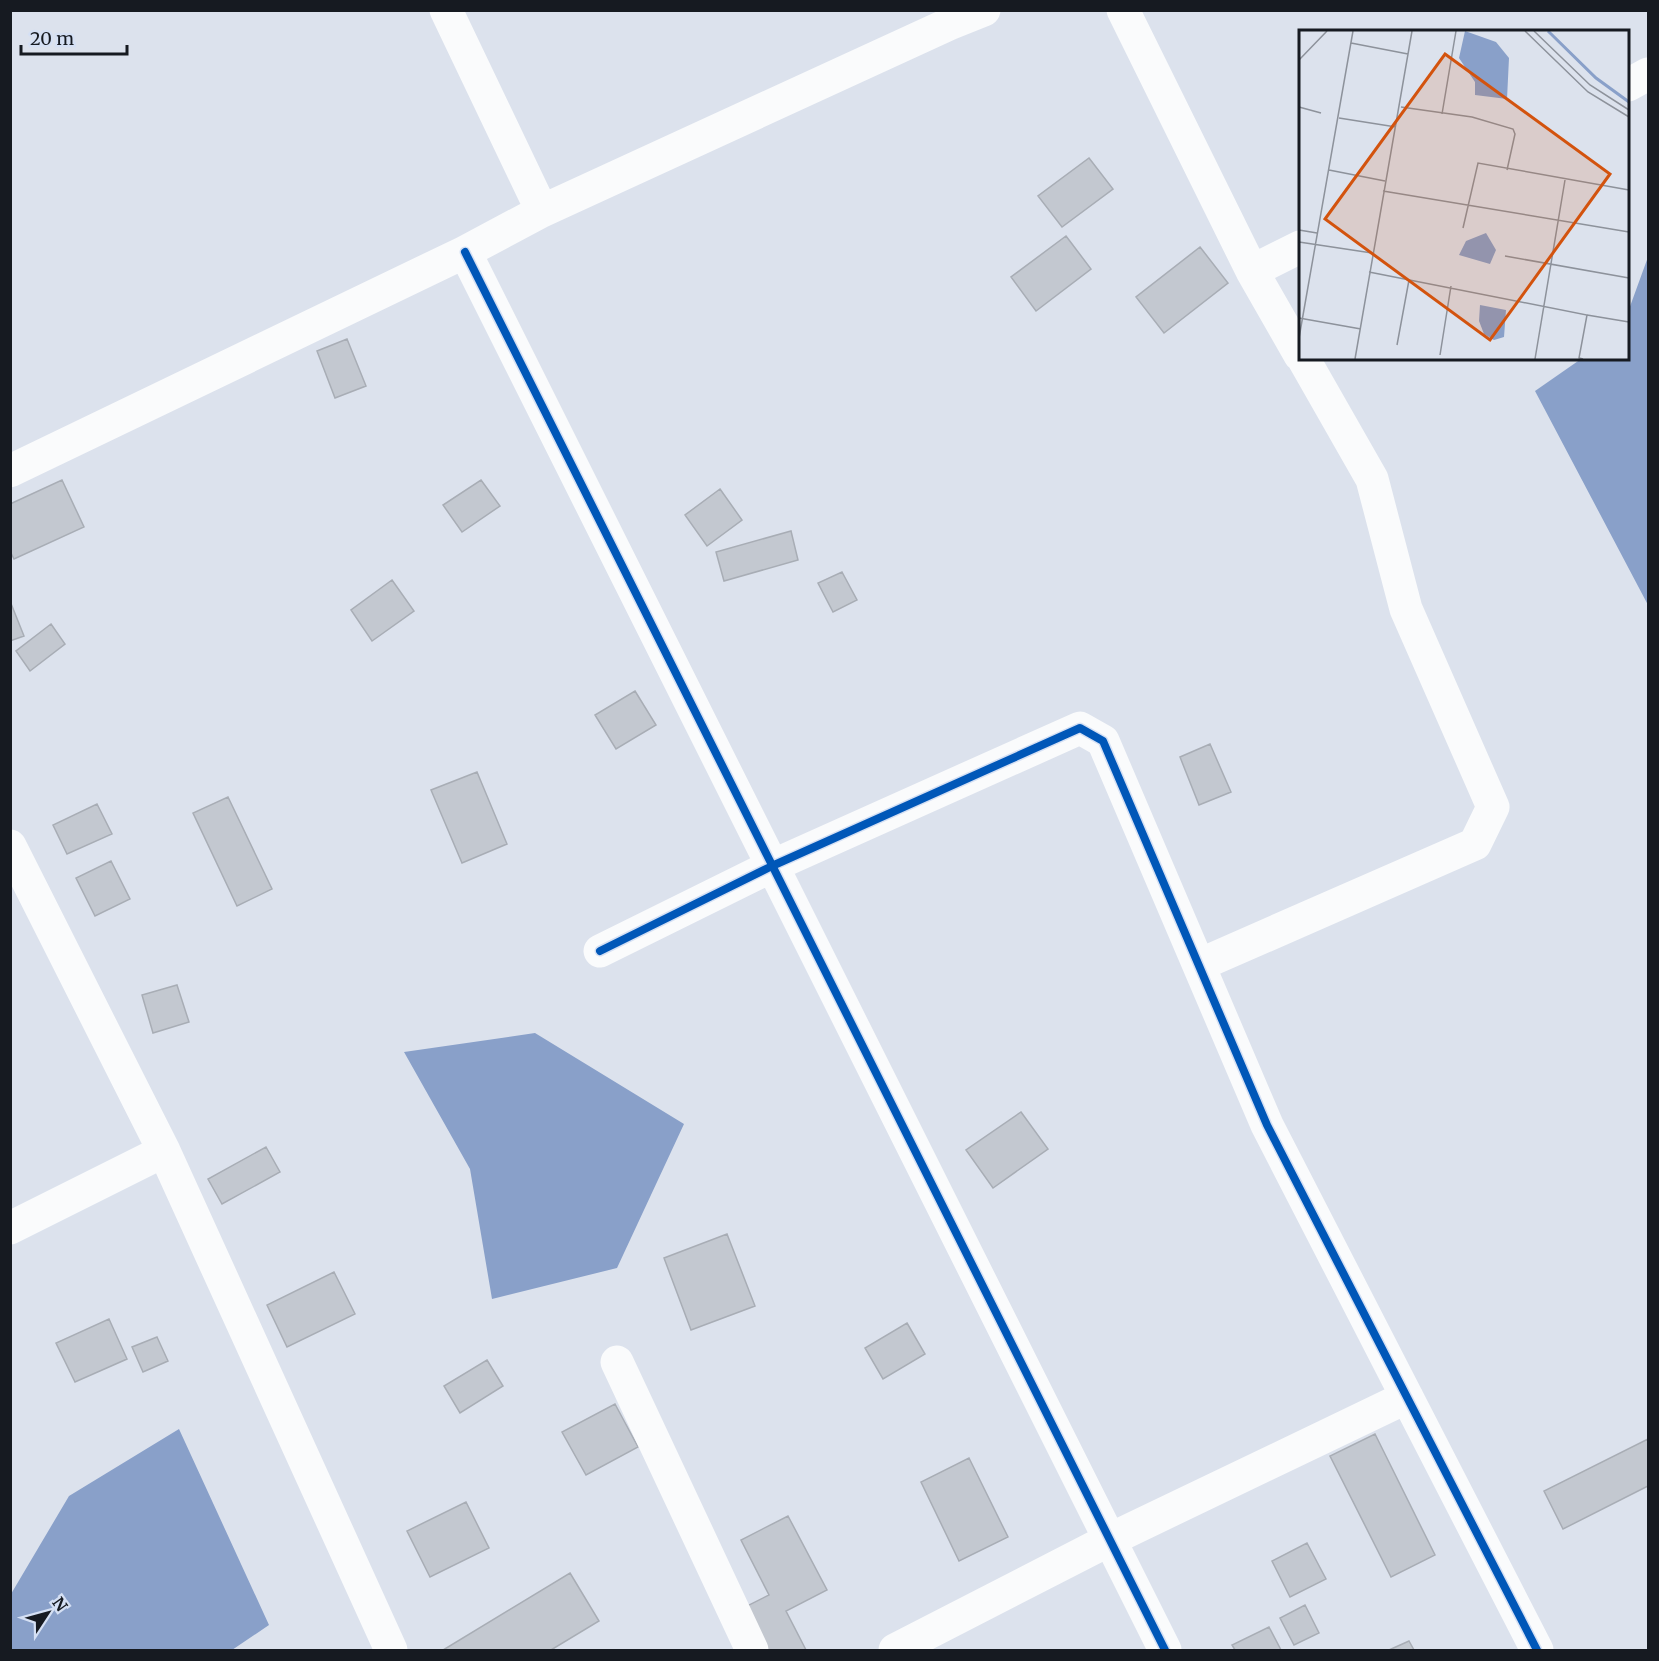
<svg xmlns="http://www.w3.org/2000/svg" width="1659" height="1661" viewBox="0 0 1659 1661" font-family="Merriweather,serif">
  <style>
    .water { fill: #89a0c9 }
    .building { fill: #c3c8d0; stroke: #a8adb5; stroke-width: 1.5 }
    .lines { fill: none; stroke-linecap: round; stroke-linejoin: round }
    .minor { stroke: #fafbfc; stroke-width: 33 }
    .cycleway-casing { stroke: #d5e0f4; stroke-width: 11 }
    .cycleway { stroke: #0057b8; stroke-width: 8 }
    .inset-river { fill: none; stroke: #89a0c9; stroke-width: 3 }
    .inset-road { fill: none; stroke: #8d929b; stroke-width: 1.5 }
    .view { fill: #d3530e; fill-opacity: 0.15; stroke: #d3530e; stroke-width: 3 }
    .inset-edge { fill: none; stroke: #161a21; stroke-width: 3 }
  </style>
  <rect width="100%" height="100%" fill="#dce2ed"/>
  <path class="water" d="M1648,257v348l-113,-214 46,-32 47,-1v-46z
    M535,1033l149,91 -67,144 -125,31 -22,-130 -66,-117z
    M179,1429l90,196 -37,25h-220l-1,-56 58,-98z"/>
  <path class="building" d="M1089,158l24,31 -51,38 -24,-31z
    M1066,236l25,33 -55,42 -25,-34z
    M1200,247l28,36 -64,50 -28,-36z
    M347,339l19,47 -31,12 -18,-47z
    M62,480l22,47 -70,32 -4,-8v-47z
    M481,480l19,26 -38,26 -19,-27z
    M720,489l22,31 -35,26 -22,-31z
    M791,531l7,29 -74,21 -8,-29z
    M842,572l15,28 -24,12 -15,-29z
    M392,580l22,31 -42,30 -21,-31z
    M10,601l14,35 -14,5z
    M51,624l14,20 -35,27 -14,-20z
    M635,691l21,34 -40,24 -21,-34z
    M1210,744l21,48 -32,13 -19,-48z
    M477,772l30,72 -45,19 -31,-73z
    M228,797l44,92 -35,17 -44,-93z
    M97,804l15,30 -45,20 -14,-29z
    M111,861l19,38 -35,17 -19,-38z
    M177,985l12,37 -36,11 -11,-38z
    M1021,1112l27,37 -55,39 -27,-38z
    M266,1147l14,25 -58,32 -14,-25z
    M727,1234l28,72 -64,24 -27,-72z
    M334,1272l21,42 -68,33 -20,-42z
    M109,1319l18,40 -52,23 -19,-39z
    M907,1323l18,31 -42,25 -18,-31z
    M157,1337l11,24 -25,11 -11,-25z
    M487,1360l16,26 -43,27 -16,-27z
    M615,1404l23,43 -52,28 -24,-43z
    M1375,1434l60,121 -44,22 -61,-121z
    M1648,1439v47l-85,43 -19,-38z
    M969,1458l39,79 -49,24 -38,-79z
    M466,1502l23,46 -59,29 -23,-46z
    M788,1516l39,74 -41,21 20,39h-49l-20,-39 32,-16 -28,-55z
    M1307,1543l19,36 -36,18 -18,-36z
    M570,1573l29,48 -48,29h-108z
    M1305,1605l14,28 -25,12 -14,-27z
    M1269,1627l12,23h-46l-3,-5z
    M1409,1641l5,9h-25z"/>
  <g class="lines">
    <path class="minor" d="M446,10l96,201
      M1123,10l129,261 48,84
      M1628,85l20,-11
      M465,252l700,1398
      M1252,271l48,-24
      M10,471l455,-219 77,-41 407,-187 35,-14
      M10,846l154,305 227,499
      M600,951l172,-85 308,-138 23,13 164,384 270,525
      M1199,965l276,-121 18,-37 -87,-198 -34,-130 -69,-121
      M10,1228l154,-77
      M617,1362l135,288
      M895,1650l214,-110 298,-143"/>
    <defs>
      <path id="cycleway" d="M465,252l700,1398
        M600,951l172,-85 308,-138 23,13 164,384 270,525"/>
    </defs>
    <use href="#cycleway" class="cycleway-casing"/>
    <use href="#cycleway" class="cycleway"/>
  </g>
  <g transform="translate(1299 30)">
    <rect width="330" height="330" fill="#dce2ed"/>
    <path d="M166,1l31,11 13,16 -2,41 -32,-4v-13l-16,-24zM187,203l10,17 -6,14 -31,-9 7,-14zM181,275l26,5 -2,27 -10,3 -10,-6 -5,-13z" fill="#89a0c9"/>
    <path class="inset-river" d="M249,1l48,47 33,24"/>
    <path class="inset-road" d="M226,1l63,61 41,25M235,1l56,54 39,25M52,13l57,11M0,30l28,-29M0,77l22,6M102,77l71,10 41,12 2,5 -8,36M143,84l14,-83M40,88l57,9M30,140l56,11M84,161l246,41M164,198l15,-65 151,27M0,200l18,3M0,212l73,11M206,226l124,22M70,242l218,43 -8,43 4,1M288,285l42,7M0,288l62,11M0,308l54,-307M98,315l12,-65M141,325l11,-69M56,329l57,-328M236,329l30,-179"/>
    <path class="view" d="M146,24l165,120 -120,166 -165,-121z"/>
    <rect width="330" height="330" class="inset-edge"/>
  </g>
  <rect width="1659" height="1661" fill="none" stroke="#161a21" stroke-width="24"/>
  <g transform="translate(48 1613) rotate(54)" stroke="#d5e0f4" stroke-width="4.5" paint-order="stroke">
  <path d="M0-4.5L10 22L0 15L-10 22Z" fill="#161a21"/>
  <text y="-9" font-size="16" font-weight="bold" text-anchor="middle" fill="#161a21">N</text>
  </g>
  <path d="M21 45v9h106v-9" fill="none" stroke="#161a21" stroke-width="3"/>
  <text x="30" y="45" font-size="18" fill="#161a21" stroke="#d5e0f4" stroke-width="4.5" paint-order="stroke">20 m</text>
</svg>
